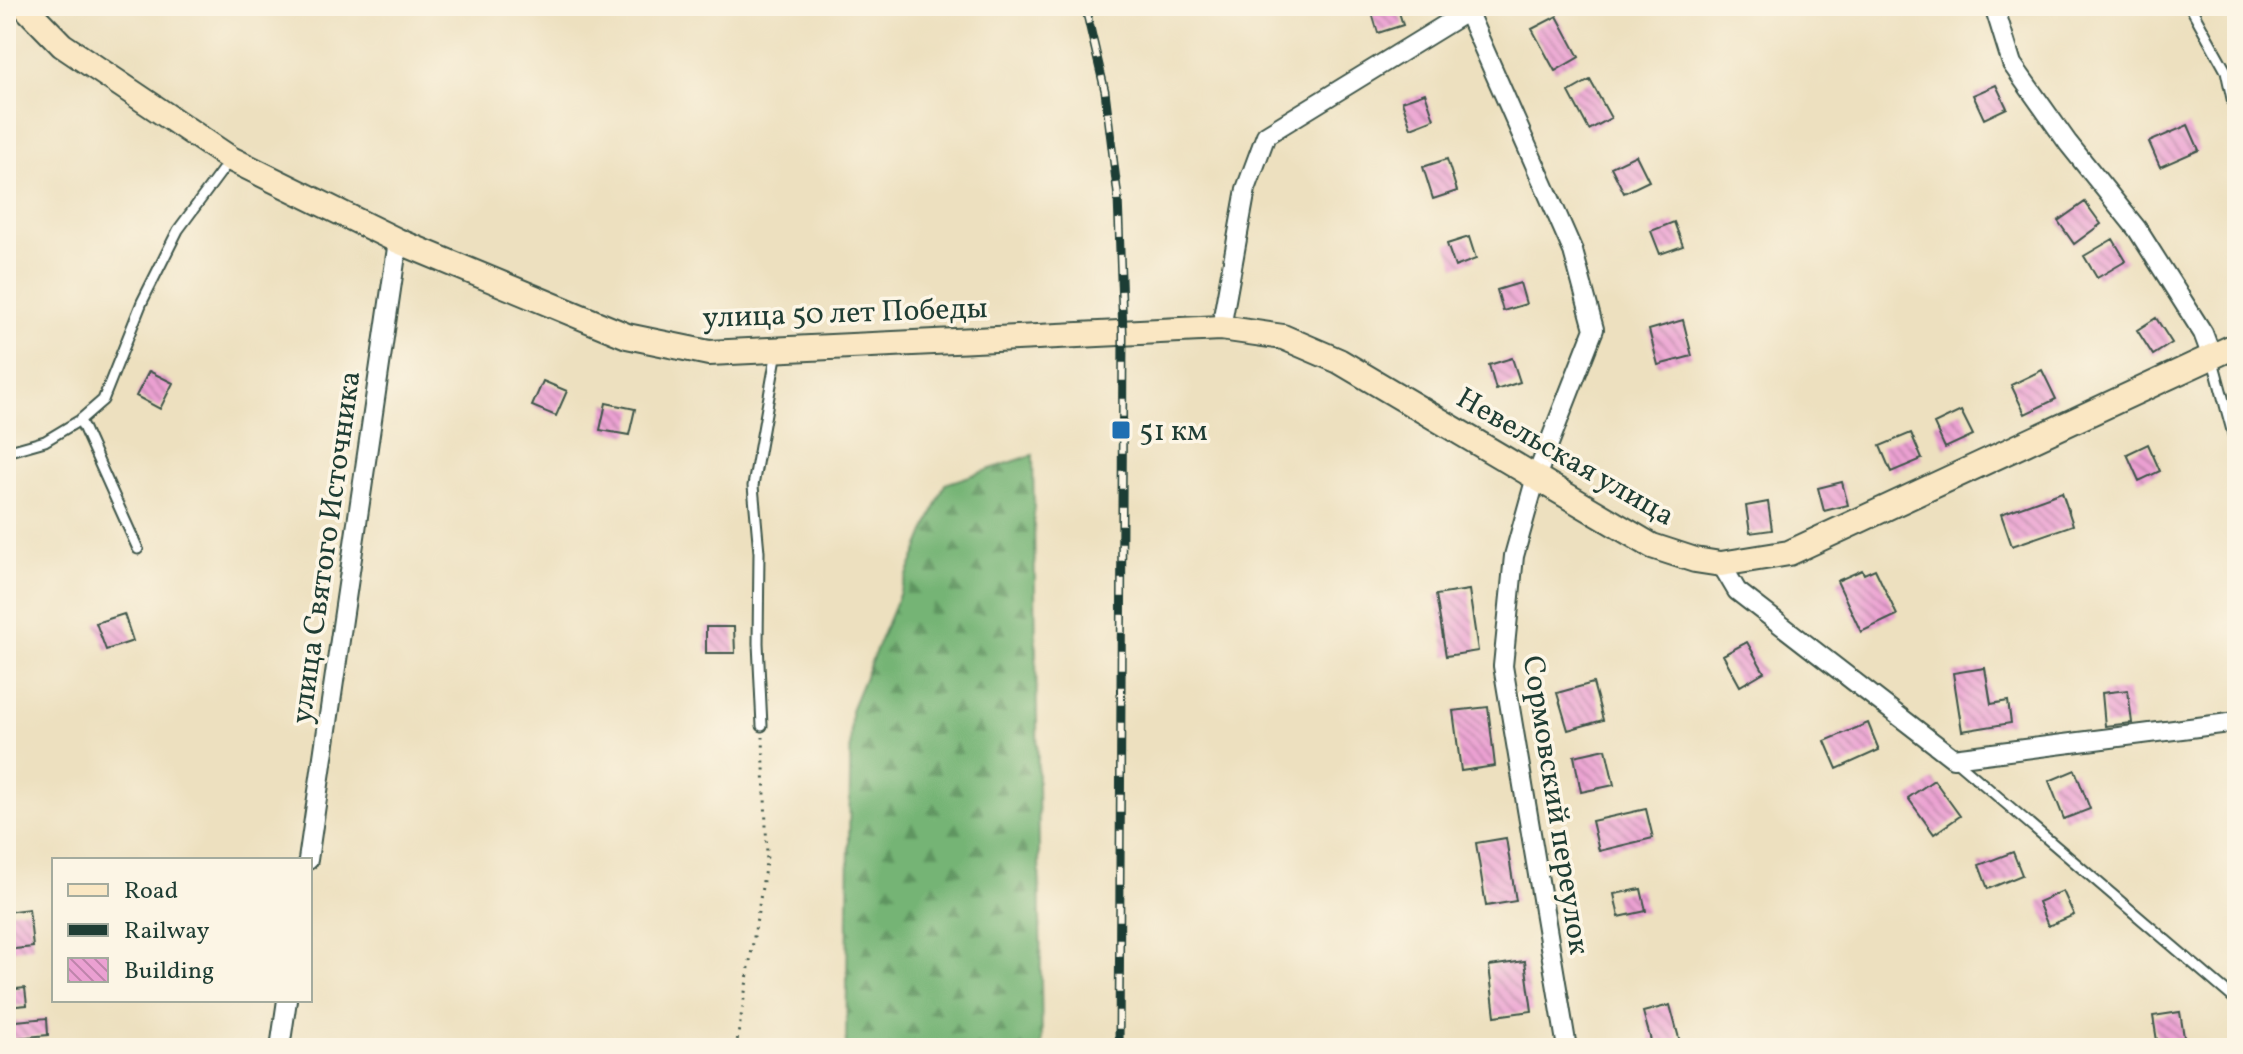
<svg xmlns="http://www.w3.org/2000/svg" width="2243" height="1054" viewBox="0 0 2243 1054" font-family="Vollkorn,serif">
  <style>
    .forest { fill: url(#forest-firs); stroke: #4a7854; stroke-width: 2 }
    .building { fill: url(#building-back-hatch) }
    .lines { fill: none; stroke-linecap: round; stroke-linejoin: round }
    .lane-casing { stroke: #3e5549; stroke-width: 13 }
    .street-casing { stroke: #3e5549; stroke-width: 22 }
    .secondary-casing { stroke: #3e5549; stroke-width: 28 }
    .path { stroke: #3e5549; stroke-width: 3; stroke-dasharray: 2 6; stroke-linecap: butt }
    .lane { stroke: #fff; stroke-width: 9 }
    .street { stroke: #fff; stroke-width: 18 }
    .secondary { stroke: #fae7c3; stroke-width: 24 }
    .rail-casing { stroke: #1f3d34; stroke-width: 9 }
    .rail { stroke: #fcf5e5; stroke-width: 6; stroke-dasharray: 18; stroke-linecap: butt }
    .poi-dot { fill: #1f6fb2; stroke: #fcf5e5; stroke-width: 3 }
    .labels { text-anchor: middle; stroke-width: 7; stroke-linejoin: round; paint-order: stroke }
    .street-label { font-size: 30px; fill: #1f3d34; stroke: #fcf5e5 }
    .poi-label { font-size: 30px; fill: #1f3d34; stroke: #fcf5e5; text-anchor: start }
  </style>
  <defs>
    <pattern id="forest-firs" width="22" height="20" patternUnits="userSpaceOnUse" patternTransform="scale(2)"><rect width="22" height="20" fill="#74b475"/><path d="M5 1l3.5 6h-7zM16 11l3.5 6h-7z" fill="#5f9461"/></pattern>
    <pattern id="building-back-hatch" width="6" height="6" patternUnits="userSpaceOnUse" patternTransform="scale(2)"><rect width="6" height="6" fill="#eba0d2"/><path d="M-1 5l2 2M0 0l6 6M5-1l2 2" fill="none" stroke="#be84ab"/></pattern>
  </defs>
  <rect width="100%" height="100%" fill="#fcf5e5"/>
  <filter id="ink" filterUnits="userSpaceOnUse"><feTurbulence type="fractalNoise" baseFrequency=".0125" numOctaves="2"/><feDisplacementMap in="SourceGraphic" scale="16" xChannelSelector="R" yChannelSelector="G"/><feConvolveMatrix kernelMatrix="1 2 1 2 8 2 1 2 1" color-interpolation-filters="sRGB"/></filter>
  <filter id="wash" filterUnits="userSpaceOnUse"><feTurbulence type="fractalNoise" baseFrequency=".006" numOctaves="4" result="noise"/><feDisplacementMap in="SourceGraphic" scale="32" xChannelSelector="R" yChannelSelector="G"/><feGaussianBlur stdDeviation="1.8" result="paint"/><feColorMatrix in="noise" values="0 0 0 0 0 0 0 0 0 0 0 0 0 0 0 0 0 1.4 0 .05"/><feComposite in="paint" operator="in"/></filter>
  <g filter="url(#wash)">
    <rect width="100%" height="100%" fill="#ede0bf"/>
    <path class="forest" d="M1033,455l9,593h-196l5,-338 94,-226z"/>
    <g id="blocks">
      <path class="building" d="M1370,6h27l6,19 -25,8z
        M1557,16l22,41 -24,14 -23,-42z
        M1590,80l21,38 -22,12 -20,-38z
        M1996,85l11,23 -23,11 -11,-24z
        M1425,93l9,26 -23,9 -9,-27z
        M2188,125l11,25 -39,17 -11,-25z
        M1636,155l13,26 -25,12 -13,-26z
        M1447,159l10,32 -24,8 -10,-32z
        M2085,202l16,22 -27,20 -16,-23z
        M1674,222l9,24 -23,8 -9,-23z
        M1469,237l7,22 -21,8 -8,-23z
        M2113,239l13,22 -29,17 -13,-22z
        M1520,283l6,21 -23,7 -6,-21z
        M2156,318l16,25 -19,12 -16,-25z
        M1683,320l9,36 -34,9 -9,-35z
        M1512,358l8,24 -24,8 -7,-25z
        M2042,370l14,29 -31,15 -14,-29z
        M149,371l24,12 -13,26 -24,-13z
        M543,381l24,10 -11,25 -24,-10z
        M606,403l29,6 -6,26 -29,-5z
        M1961,411l12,24 -28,13 -11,-24z
        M1911,433l11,26 -31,13 -11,-26z
        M2148,444l12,27 -21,10 -12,-27z
        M1842,482l6,23 -24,6 -6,-23z
        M2062,492l11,33 -61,21 -11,-32z
        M1768,502l4,28 -22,3 -4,-27z
        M1875,569l22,46 -36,17 -24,-51 25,-11 2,4z
        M1469,590l9,61 -32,5 -10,-61z
        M124,614l9,27 -27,9 -10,-27z
        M706,627h28l1,26h-29z
        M1747,642l17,30 -24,14 -17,-31z
        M1985,668l6,36 17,-3 3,22 -49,8 -9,-58z
        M1593,683l10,37 -35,10 -11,-37z
        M2128,690l4,33 -27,3 -3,-33z
        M1488,707l7,59 -34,5 -8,-60z
        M1868,723l11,27 -42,19 -12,-28z
        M1606,749l8,36 -33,7 -7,-36z
        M2075,770l15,39 -26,10 -15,-38z
        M1934,780l26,36 -26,18 -26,-36z
        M1646,809l7,29 -54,13 -7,-30z
        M1506,838l10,63 -30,5 -10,-63z
        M2013,852l9,23 -34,14 -9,-24z
        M1641,889l5,22 -27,6 -5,-23z
        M2063,891l11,24 -26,11 -10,-24z
        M29,909l4,38 -27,3v-38z
        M1525,961l7,50 -37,5 -6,-50z
        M25,988l2,17 -21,2v-17z
        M1670,1005l10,37 -27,6 -10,-36z
        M2180,1012l5,31 -27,4 -5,-31z
        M47,1018l1,17 -42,4v-17z"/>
    </g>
  </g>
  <g filter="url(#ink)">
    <use href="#blocks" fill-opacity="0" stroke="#3e5549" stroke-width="2"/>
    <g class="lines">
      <defs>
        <path id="lane" d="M2190,6l36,65 11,51
          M2212,357l25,92
          M80,420l58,129
          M6,452l39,-11 35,-21 23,-20 39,-98 36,-72 51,-69
          M762,726l-4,-83 1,-91 -6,-66 24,-135
          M1955,760l282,241"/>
        <path id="street" d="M1465,6l108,245 21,78 -58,148 -22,79 -11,110 64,382
          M1994,6l18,58 56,79 69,86 66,104 9,24
          M1221,328l25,-139 20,-54 210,-129
          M1721,564l16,27 216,167 284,-36
          M308,860l90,-619
          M280,1048l7,-48"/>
        <path id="secondary" d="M24,6l38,39 169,114 167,82 229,95 82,17 512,-25 62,9 56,24 313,185 43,14 26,4 68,-11 448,-208"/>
      </defs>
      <use href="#lane" class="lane-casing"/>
      <use href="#street" class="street-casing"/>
      <use href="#secondary" class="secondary-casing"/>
      <path class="path" d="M736,1048l31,-192 -4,-119"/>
      <use href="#lane" class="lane"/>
      <use href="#street" class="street"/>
      <use href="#secondary" class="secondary"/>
      <defs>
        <path id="rail" d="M1085,6l20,85 13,106 5,136 -4,715"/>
      </defs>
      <use href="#rail" class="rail-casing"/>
      <use href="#rail" class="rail"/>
    </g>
  </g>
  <rect class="poi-dot" x="1111" y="420" width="20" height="20" rx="4"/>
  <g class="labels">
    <g class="street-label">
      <text transform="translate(845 312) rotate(-2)" y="10">улица 50 лет Победы</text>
      <text transform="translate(1566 456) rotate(30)" y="10">Невельская улица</text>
      <text transform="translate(325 547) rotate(-82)" y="10">улица Святого Источника</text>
      <text transform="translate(1557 805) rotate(81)" y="10">Сормовский переулок</text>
    </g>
    <g class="poi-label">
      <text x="1139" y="440">51 км</text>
    </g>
  </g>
  <rect width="2243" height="1054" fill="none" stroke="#fcf5e5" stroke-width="32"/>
  <rect x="52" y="858" width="260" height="144" fill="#fcf5e5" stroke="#a4ab9e" stroke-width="2"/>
  <rect x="68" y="884" width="40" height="12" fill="#fae7c3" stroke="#a4ab9e" stroke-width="2"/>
  <text x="124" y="898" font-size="24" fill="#1f3d34">Road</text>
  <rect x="68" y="924" width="40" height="12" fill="#1f3d34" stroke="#a4ab9e" stroke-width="2"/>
  <text x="124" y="938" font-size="24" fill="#1f3d34">Railway</text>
  <rect x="68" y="958" width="40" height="24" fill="url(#building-back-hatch)" stroke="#a4ab9e" stroke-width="2"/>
  <text x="124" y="978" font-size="24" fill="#1f3d34">Building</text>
</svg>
